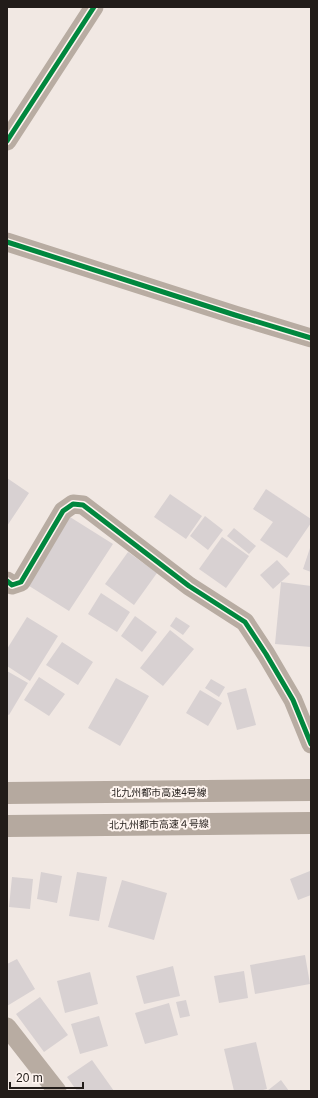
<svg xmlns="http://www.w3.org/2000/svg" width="318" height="1098" viewBox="0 0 318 1098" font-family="Arial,'Noto Sans JP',sans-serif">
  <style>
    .building { fill: #d8d1d2 }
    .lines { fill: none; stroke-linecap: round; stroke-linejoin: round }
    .minor { stroke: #b8aca2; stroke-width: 19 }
    .motorway { stroke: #b5a99f; stroke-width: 22 }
    .cycleway-casing { stroke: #fff5f0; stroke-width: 8 }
    .cycleway { stroke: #00873e; stroke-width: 5 }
    .labels { text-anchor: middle; stroke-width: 4; stroke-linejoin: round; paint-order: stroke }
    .street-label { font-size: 10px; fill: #221c19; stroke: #fff5f0 }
  </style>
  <rect width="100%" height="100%" fill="#f1e8e3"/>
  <path class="building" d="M7,478l22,15 -22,33z
    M266,489l45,30v4l-24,35 -27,-18 13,-18 -20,-13z
    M170,494l32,22 -16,23 -32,-22z
    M205,516l18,14 -15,20 -18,-14z
    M70,517l43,27 -44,67 -43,-27z
    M234,528l22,18 -7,8 -22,-18z
    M222,537l27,19 -23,32 -27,-19z
    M311,545v27l-8,-3z
    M128,552l29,21 -23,32 -29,-21z
    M277,560l13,14 -17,15 -13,-14z
    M281,582l30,4v61l-36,-3z
    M101,593l29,19 -13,20 -29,-18z
    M135,616l22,16 -15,20 -21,-16z
    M27,617l31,19 -28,45 -23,-15v-17z
    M176,617l14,9 -7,9 -13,-9z
    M170,630l24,19 -31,37 -23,-18z
    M62,642l31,20 -15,23 -32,-20z
    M7,671l21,12 -19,32 -2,-1z
    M39,677l26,17 -16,22 -25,-16z
    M116,678l33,18 -29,50 -32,-18z
    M211,679l14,8 -6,10 -14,-9z
    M246,688l10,37 -19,5 -10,-37z
    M200,690l22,13 -14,23 -22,-13z
    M310,871l1,24 -13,5 -8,-21z
    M41,872l21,4 -5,27 -20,-4z
    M77,872l30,5 -8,44 -30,-5z
    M12,877l21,2 -3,30 -21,-2z
    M122,880l45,13 -13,47 -46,-13z
    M305,955l5,29 -55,10 -5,-29z
    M17,959l18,30 -28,17v-42z
    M173,966l7,30 -36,8 -8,-28z
    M244,971l4,27 -29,5 -5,-27z
    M90,972l8,32 -33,9 -8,-32z
    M40,997l28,38 -24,17 -28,-38z
    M186,1000l4,16 -10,2 -4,-16z
    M169,1003l9,32 -33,9 -10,-31z
    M99,1016l9,30 -28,8 -9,-30z
    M256,1042l11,47 -8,2h-25l-10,-42z
    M92,1060l22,31h-37l-10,-14z
    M281,1080l8,11h-22z"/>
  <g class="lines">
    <path class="minor" d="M7,141l87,-134
      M7,242l228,73 76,23
      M7,581l5,4 9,-3 42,-71 10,-7 10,1 106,81 56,36 21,32 27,46 18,44
      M7,1027l50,64"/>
    <path class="motorway" d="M7,793l304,-3
      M7,826l304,-3"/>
    <defs>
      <path id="cycleway" d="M7,141l87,-134
        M7,242l228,73 76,23
        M7,581l5,4 9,-3 42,-71 10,-7 10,1 106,81 56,36 21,32 27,46 18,44"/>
    </defs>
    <use href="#cycleway" class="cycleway-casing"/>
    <use href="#cycleway" class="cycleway"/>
  </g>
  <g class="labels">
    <g class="street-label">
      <text x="159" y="796">北九州都市高速4号線</text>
      <text transform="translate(159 824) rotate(-1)" y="4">北九州都市高速４号線</text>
    </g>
  </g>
  <rect width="318" height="1098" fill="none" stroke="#221c19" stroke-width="16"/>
  <path d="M10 1082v6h73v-6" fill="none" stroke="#221c19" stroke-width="2"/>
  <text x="16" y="1082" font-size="12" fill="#221c19" stroke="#fff5f0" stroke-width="3" paint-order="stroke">20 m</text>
</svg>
